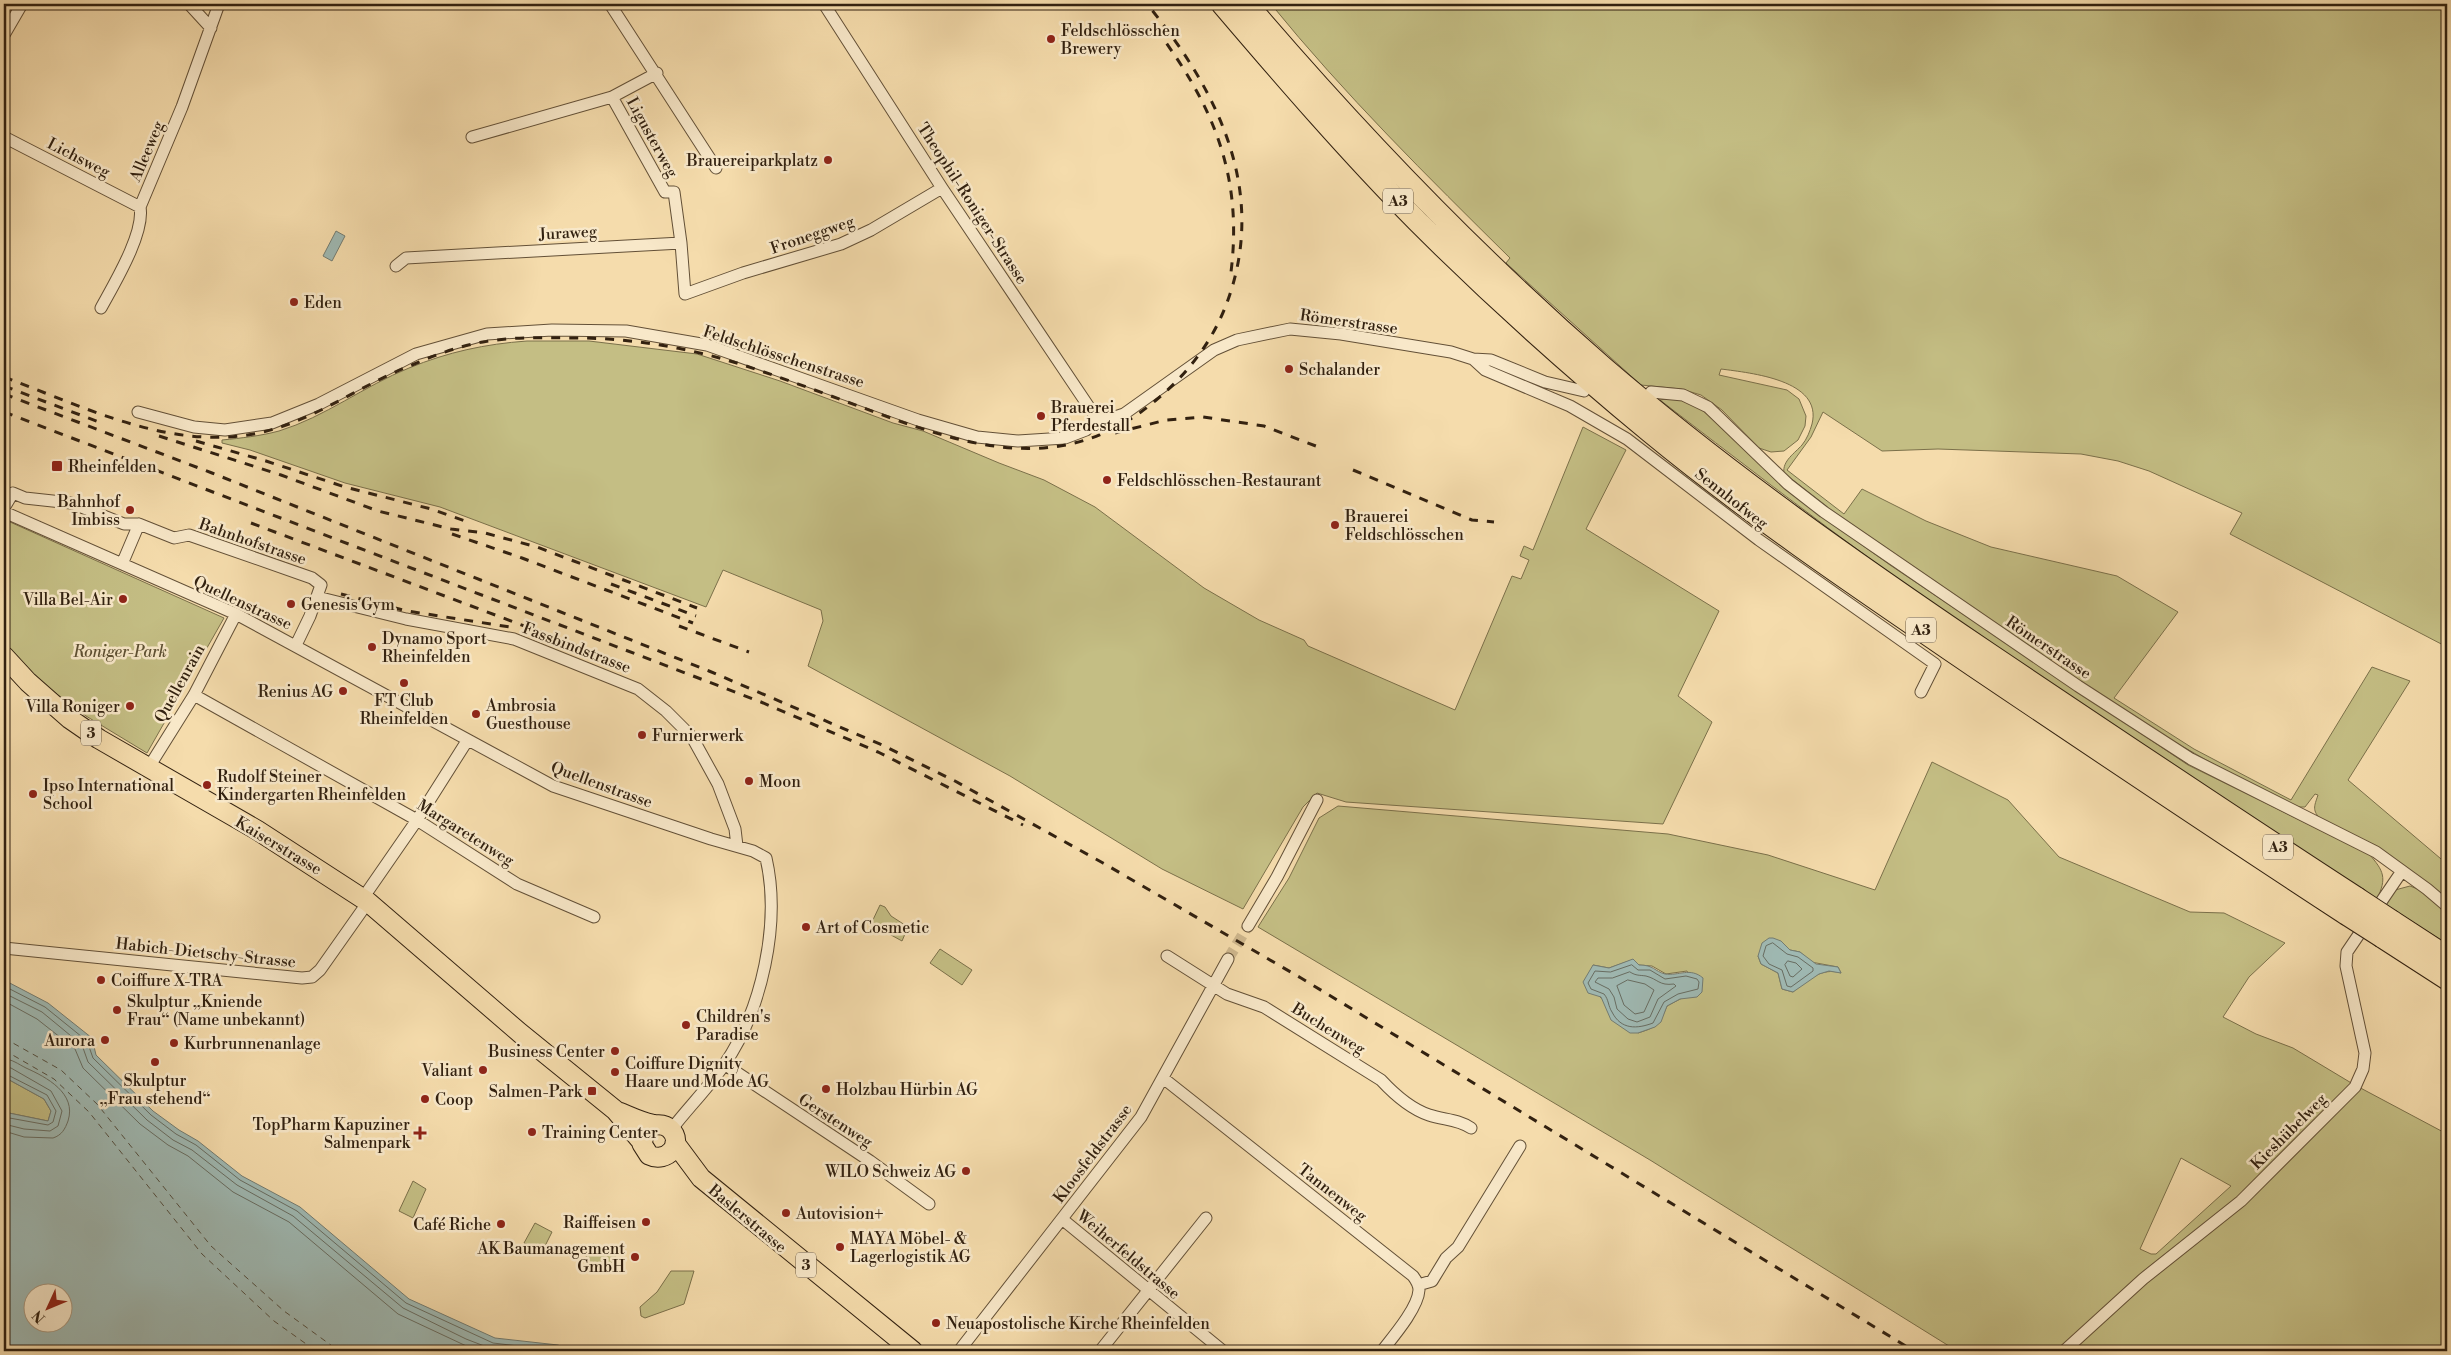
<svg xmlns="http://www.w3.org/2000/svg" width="2451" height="1355" viewBox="0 0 2451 1355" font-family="'Libre Bodoni',serif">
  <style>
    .green { fill: #c4be84; stroke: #7b704a; fill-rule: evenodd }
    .water { fill: #9fb9b3; stroke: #737c72; fill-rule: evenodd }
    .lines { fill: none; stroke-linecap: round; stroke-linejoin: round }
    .shore { stroke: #686d62; stroke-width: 1 }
    .ferry { stroke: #534f41; stroke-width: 1; stroke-dasharray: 6 5; stroke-linecap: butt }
    .minor-tunnel { stroke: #ceb78d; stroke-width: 11; stroke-dasharray: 11 5.5; stroke-linecap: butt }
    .minor-casing { stroke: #635037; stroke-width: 13 }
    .primary-casing { stroke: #322110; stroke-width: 21 }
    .motorway-casing { stroke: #322110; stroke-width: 23 }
    .minor { stroke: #f8e8c9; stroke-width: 11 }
    .primary { stroke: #f5dcac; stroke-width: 19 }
    .motorway { stroke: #f5dcac; stroke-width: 21 }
    .rail { stroke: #322110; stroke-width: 3; stroke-dasharray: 9 9; stroke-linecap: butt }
    .motorway-bridge-casing { stroke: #322110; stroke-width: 23; stroke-linecap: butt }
    .motorway-bridge { stroke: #f5dcac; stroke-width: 21 }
    .poi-dot { fill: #8f2418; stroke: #f8e8c9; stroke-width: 2 }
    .labels { text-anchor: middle; stroke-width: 5; stroke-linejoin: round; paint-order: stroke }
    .shield { fill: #f8e8c9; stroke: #6d5d48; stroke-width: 1 }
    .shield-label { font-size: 15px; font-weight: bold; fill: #322110 }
    .poi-label { font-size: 16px; fill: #322110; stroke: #f8e8c9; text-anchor: start }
    .street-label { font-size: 16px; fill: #322110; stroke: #f8e8c9 }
    .park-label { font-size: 16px; font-style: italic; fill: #5e5033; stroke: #f8e8c9 }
  </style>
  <rect width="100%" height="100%" fill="#f5dcac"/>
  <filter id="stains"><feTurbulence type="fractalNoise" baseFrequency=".004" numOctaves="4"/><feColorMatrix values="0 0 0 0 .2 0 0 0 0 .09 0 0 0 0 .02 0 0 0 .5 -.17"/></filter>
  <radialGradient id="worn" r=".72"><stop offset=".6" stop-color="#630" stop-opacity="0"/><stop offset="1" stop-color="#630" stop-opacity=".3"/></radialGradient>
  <path class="green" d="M1271,4h1176v643l-217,-113 12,-21 -93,-42 -31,-10 -37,-7 -143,-5 -56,2 -59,-39 -12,25 -24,33 57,44 18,-25 64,32 65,26 126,29 61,36 -64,86 80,51 97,51 81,-133 38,14 -62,99 99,84v34l-70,-52 -56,-26c-9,-10 -7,-13 -3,-25l-3,-1 -10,13h-12c-79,-42 -159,-85 -232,-139l1,-4 -7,-5 -6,1 -208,-142 -57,-45c-2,-12 11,-20 18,-28 5,-6 8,-14 10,-21 11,-44 -61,-51 -91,-55l-2,6 68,15 12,9 7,17 -1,10 -7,14 -14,11 -13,1 -12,-4 -37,-38 -21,-15 -20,-6 -40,-4 -135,-122 4,-5c-83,-82 -166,-164 -239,-254z
    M527,341h62l108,13 83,27 113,42 30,8 76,32 45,17 51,27 109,81 55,32 45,20 4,6 147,64 57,-134 9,3 8,-19 -9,-4 4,-10 9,4 50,-123 43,23 -40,79 133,82 -41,85 34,26 -49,102 -317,-22 -29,-9 -14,14 -60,102 -81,-40 -152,-93 -202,-110 15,-45 -2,-11 -98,-40 -17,37 -266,-100 -95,-24 -95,-33 -28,-7v-3c20,-2 38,-4 57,-9 46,-14 85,-45 130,-63 39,-16 76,-24 118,-27z
    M1672,398l19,5 27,18 43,45 37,33 92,66 298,200 181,89c15,17 18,24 8,45 -165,-109 -332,-216 -493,-330 -76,-55 -150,-112 -224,-169z
    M10,522l214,96 -77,135 -61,-37 -48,-36 -34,-37v-114z
    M1932,762l76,38 51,57 131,55 34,1 61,30 -36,34 -26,40 33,17 37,14 60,36 94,50v217h-490l-307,-191 -392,-233 31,-49 30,-60 19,-12 330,28 100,21 107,35zM1781,941l9,9 10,2 11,10 27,5 3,6c-19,-6 -34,7 -48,19l-11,-3 -4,-16 -17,-9 -3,-8zM1629,961l10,4 13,1 14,8 21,-3 11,25 -14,1 -17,9c-8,19 -10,21 -29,27l-38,-36 -7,-32 16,3zM2181,1158l50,28 -75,68h-5l-11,-5z
    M2410,886l15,6 22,20v32l-62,-40 10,-14z
    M880,905l5,2 6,9 17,11 -6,14 -31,-17z
    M940,949l32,21 -10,15 -32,-22z
    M4,1077l40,22 7,12 -3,10 -44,-9z
    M413,1181l13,8 -13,29 -14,-7z
    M535,1223l17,9 -10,20 -18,-9z
    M593,1244l23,11 -9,18 -23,-12z
    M671,1271h23l-10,33 -39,14 -4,-2 -1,-9 17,-15z"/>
  <path class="water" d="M336,231l9,5 -13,25 -9,-5z
    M1769,938h4l8,3 9,9 10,2 16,12 22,3 3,6 -12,-2 -10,3 -26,18 -11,-3 -4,-16 -17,-9 -3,-8 4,-13z
    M1633,959l6,6c15,0 15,6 26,9 14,2 25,-7 38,4l-1,14 -5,5 -17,2 -13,7 -6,16 -6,5 -17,6h-8l-19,-13 -10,-23 -13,-4 -5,-11 10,-17 16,3z
    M4,980l44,23 44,35 4,17 57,56 26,19 19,11 44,35 58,31 109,92 86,39 63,7 14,6h-568v-239l44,9 3,-10 -7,-12 -40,-22zM32,1292h30v30h-30z"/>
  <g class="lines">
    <path class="shore" d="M1773,943l14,11 11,3 15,11v3l-22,16 -4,-1 -5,-16 -13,-6 -6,-8 3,-10z
      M1788,961l8,2 6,6 -9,8 -3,-1 -5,-11z
      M1632,965l6,5h12l15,9 21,-3 11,3 2,3 -1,7 -20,5 -14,8 -11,21c-16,6 -32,7 -41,-11 -4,-6 -3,-12 -8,-18l-13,-5 -3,-6 7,-12 15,1z
      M1630,972c6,4 10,3 16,4 12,3 13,10 28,8l2,2 -18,13 -8,18 -13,5 -9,-3 -11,-10 -3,-12 -5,-8 -14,-7 3,-4h14z
      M1628,980l17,4 9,6 -10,22 -9,2 -11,-9 -7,-19z
      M4,986l41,21 42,34 6,17 58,57 25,19 20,11 44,35 57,31 109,92 87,40 67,8
      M4,993l38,19 40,33 6,17 59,58 26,20 19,10 45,35 56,31 110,92 63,31 26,10 19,2
      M4,1001l33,18 38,30 8,19 57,56 28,21 20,11 45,36 56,30 109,92 79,37
      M4,1059c8,0 14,5 22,9 20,9 51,25 42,53 -3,8 -6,14 -15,17l-29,-1 -20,-6
      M4,1067l7,1 40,23 11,20 -4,15 -8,5 -26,-2 -20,-5
      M4,1073l43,22 9,16 -3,11 -5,3 -44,-8"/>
    <path class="ferry" d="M4,1038l57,32 36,34 114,142 73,65 55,40
      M4,1050l50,29 35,33 113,142 72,67 42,30"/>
    <path class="minor-tunnel" d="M1228,959l20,-33"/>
    <defs>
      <path id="minor" d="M189,4l22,24
        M610,4l106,164
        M824,4l118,184 151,225 5,4 11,2 15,-5 90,-64 23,-10 53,-11 51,5 110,18 22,7 18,1 54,22 39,9
        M4,35l18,-31
        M612,97l53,95h9l7,51
        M4,137l136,70
        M472,137l140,-40 45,-24
        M396,266l10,-8 275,-15 4,51 58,-21 98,-29 30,-14 71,-42
        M101,308c13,-24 44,-75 39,-101l42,-100 37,-103
        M1473,359l12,11 85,36 57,33 132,101 176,124 -14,28
        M1651,392l32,3 25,12 80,77 36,28 254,174 113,73 185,93 51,37 20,17
        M138,412l56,15 31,3 47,-7 47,-19 97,-50 71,-20 65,-4 74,1 81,14 211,75 59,17 41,4 47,-3 21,-8 12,-13
        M4,508l9,-15 12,5 46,5 53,21h15l35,14 15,-3 123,43 9,7 -11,31 -14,29
        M4,512l232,102 317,172 158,53 42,12 13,7c15,65 -4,152 -42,207 -16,23 -36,43 -53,65
        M122,564l17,-40
        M317,597l89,22 108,20 124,50 28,22 26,26 26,47 17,45 2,17
        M194,695l223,125 100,64 77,33
        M149,767l45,-72 42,-81
        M363,898l54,-78 50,-79
        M1248,926l29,-49 40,-77
        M4,948l298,30 10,-1 8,-7 48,-68
        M1167,956l60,38 37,13 117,73c13,14 30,29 48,35 15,5 29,4 42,13
        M724,1064l146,97 59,43
        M1163,1078l250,198c3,4 6,9 6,14 -1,18 -26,47 -37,61
        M1062,1219l161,132
        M1418,1285l14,-4 14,-23 12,-11 62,-101
        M959,1351l182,-234 87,-158
        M1100,1351l106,-133
        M2064,1351l79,-72 98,-78 114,-114 8,-18 2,-16 -19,-87 1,-14 55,-81"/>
      <path id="primary" d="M4,656l24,26 42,37 29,20 158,91 111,72 152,131 95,77 26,31
        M619,1112c10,4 22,10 33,12 6,2 12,-1 18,5 15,14 -3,35 -21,26l-7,-11 3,-13 8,-6
        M675,1143l26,35 212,173"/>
      <path id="motorway" d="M1222,4c63,74 127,148 195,217 74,74 152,144 233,211 103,85 215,160 325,235 123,83 247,166 371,247
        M1247,4c111,130 228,252 357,364 122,105 254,197 387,287 122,82 243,163 366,243
        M2392,921l55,36
        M2382,937l65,42"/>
    </defs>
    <use href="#minor" class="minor-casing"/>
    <use href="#primary" class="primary-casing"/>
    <use href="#motorway" class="motorway-casing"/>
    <use href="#minor" class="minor"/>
    <use href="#primary" class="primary"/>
    <use href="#motorway" class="motorway"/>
    <path class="rail" d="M1156,29c57,76 87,146 75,243
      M4,377c70,26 146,64 223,60 72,-3 121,-47 185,-72 23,-10 47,-19 71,-23 33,-6 68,-4 100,-4 58,1 117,12 172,31 42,14 84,30 125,45 97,36 188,60 275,-13 35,-29 61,-64 75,-107 36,-109 -15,-207 -83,-290
      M4,386l100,38
      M4,394l208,79 497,198 173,74 73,36 148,82 198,115 613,373
      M4,412l757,290 117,50 145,73
      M1115,433l51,-13 37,-3 61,9 57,22
      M159,436l122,39 97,36 73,18 34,4 52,14 160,61
      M196,441l70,20 79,26 86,22 40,14
      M1353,470l119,50 22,2
      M251,523l353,133
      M452,534l70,24 171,65
      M611,584l85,32
      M341,594l66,17 103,16
      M679,626l70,26"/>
    <defs>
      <path id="motorway-bridge" d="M2357,898l35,23
        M2346,914l36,23"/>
    </defs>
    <use href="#motorway-bridge" class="motorway-bridge-casing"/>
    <use href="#motorway-bridge" class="motorway-bridge"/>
  </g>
  <g class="poi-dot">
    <circle cx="1051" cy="39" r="5"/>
    <circle cx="828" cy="160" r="5"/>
    <circle cx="294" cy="302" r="5"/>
    <circle cx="1289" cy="369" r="5"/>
    <circle cx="1041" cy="416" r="5"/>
    <rect x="51" y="460" width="12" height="12" rx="2.5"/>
    <circle cx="1107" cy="480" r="5"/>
    <circle cx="130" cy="510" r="5"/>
    <circle cx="1335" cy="525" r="5"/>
    <circle cx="123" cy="599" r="5"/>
    <circle cx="291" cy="604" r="5"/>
    <circle cx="372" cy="647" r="5"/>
    <circle cx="404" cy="683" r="5"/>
    <circle cx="343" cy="691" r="5"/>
    <circle cx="130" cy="706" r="5"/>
    <circle cx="476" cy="714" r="5"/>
    <circle cx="642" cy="735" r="5"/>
    <circle cx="749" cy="781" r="5"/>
    <circle cx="207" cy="785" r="5"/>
    <circle cx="33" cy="794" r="5"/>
    <circle cx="806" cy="927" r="5"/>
    <circle cx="101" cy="980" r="5"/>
    <circle cx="117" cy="1010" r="5"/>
    <circle cx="686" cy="1025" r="5"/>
    <circle cx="105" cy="1040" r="5"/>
    <circle cx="174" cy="1043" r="5"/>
    <circle cx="615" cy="1051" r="5"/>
    <circle cx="155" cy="1062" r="5"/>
    <circle cx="483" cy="1070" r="5"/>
    <circle cx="615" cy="1072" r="5"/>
    <circle cx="826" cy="1089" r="5"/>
    <rect x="587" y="1086" width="10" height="10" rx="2.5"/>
    <circle cx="425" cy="1099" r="5"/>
    <circle cx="532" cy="1132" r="5"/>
    <path d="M417.5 1125.5h5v5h5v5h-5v5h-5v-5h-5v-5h5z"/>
    <circle cx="966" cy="1171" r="5"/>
    <circle cx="786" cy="1213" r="5"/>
    <circle cx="646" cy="1222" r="5"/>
    <circle cx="501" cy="1224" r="5"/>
    <circle cx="840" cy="1247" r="5"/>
    <circle cx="635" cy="1257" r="5"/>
    <circle cx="936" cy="1323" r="5"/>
  </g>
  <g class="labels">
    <g class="shield">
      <rect x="1383" y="188.5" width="30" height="25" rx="4"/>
      <rect x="1906" y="617.5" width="30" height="25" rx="4"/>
      <rect x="81" y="720.5" width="20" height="25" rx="4"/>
      <rect x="2263" y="834.5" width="30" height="25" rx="4"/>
      <rect x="796" y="1252.5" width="20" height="25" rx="4"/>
    </g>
    <g class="shield-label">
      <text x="1398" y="206">A3</text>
      <text x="1921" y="635">A3</text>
      <text x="91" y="738">3</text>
      <text x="2278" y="852">A3</text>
      <text x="806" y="1270">3</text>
    </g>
    <g class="poi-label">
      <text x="1061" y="36">Feldschlösschen<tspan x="1061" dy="18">Brewery</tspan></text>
      <text x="818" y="166" text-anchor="end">Brauereiparkplatz</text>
      <text x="304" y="308">Eden</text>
      <text x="1299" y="375">Schalander</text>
      <text x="1051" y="413">Brauerei<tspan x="1051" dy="18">Pferdestall</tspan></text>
      <text x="68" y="472">Rheinfelden</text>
      <text x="1117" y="486">Feldschlösschen-Restaurant</text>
      <text x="120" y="507" text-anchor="end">Bahnhof<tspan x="120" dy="18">Imbiss</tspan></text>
      <text x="1345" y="522">Brauerei<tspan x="1345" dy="18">Feldschlösschen</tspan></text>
      <text x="113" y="605" text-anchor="end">Villa Bel-Air</text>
      <text x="301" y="610">Genesis Gym</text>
      <text x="382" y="644">Dynamo Sport<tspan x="382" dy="18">Rheinfelden</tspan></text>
      <text x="333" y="697" text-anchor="end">Renius AG</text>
      <text x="404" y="706" text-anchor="middle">FT Club<tspan x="404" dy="18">Rheinfelden</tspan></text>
      <text x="486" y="711">Ambrosia<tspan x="486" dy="18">Guesthouse</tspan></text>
      <text x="120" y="712" text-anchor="end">Villa Roniger</text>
      <text x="652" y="741">Furnierwerk</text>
      <text x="217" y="782">Rudolf Steiner<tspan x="217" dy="18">Kindergarten Rheinfelden</tspan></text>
      <text x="759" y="787">Moon</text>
      <text x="43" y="791">Ipso International<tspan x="43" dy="18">School</tspan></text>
      <text x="816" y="933">Art of Cosmetic</text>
      <text x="111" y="986">Coiffure X-TRA</text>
      <text x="127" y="1007">Skulptur „Kniende<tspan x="127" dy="18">Frau“ (Name unbekannt)</tspan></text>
      <text x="696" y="1022">Children's<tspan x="696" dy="18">Paradise</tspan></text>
      <text x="95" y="1046" text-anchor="end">Aurora</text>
      <text x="184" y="1049">Kurbrunnenanlage</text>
      <text x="605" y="1057" text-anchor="end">Business Center</text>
      <text x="625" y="1069">Coiffure Dignity<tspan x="625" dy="18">Haare und Mode AG</tspan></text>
      <text x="473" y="1076" text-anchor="end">Valiant</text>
      <text x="155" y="1086" text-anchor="middle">Skulptur<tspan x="155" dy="18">„Frau stehend“</tspan></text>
      <text x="836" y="1095">Holzbau Hürbin AG</text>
      <text x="582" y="1097" text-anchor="end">Salmen-Park</text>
      <text x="435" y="1105">Coop</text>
      <text x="410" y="1130" text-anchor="end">TopPharm Kapuziner<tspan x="410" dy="18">Salmenpark</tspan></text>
      <text x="542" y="1138">Training Center</text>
      <text x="956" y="1177" text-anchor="end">WILO Schweiz AG</text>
      <text x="796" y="1219">Autovision+</text>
      <text x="636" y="1228" text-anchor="end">Raiffeisen</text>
      <text x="491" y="1230" text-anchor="end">Café Riche</text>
      <text x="850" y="1244">MAYA Möbel- &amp;<tspan x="850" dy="18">Lagerlogistik AG</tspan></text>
      <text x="625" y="1254" text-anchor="end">AK Baumanagement<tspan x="625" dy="18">GmbH</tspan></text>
      <text x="946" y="1329">Neuapostolische Kirche Rheinfelden</text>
    </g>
    <g class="street-label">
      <text transform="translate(653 137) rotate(61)" y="6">Ligusterweg</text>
      <text transform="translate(146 151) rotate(-67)" y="6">Alleeweg</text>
      <text transform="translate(79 157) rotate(27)" y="6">Lichsweg</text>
      <text transform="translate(973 203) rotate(57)" y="6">Theophil-Roniger-Strasse</text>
      <text transform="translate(568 232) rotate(-3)" y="6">Juraweg</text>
      <text transform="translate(812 234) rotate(-19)" y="6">Froneggweg</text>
      <text transform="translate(1349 321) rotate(8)" y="6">Römerstrasse</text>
      <text transform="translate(784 356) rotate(18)" y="6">Feldschlösschenstrasse</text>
      <text transform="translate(1732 498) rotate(38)" y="6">Sennhofweg</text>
      <text transform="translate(253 541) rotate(19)" y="6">Bahnhofstrasse</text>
      <text transform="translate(243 602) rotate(25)" y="6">Quellenstrasse</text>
      <text transform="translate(577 647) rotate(21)" y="6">Fassbindstrasse</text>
      <text transform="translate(2049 647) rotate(34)" y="6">Römerstrasse</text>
      <text transform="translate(179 683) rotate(-61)" y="6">Quellenrain</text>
      <text transform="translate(602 784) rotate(20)" y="6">Quellenstrasse</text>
      <text transform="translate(466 832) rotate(32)" y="6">Margaretenweg</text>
      <text transform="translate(279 845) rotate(31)" y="6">Kaiserstrasse</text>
      <text transform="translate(206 952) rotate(6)" y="6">Habich-Dietschy-Strasse</text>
      <text transform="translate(1329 1028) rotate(32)" y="6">Buchenweg</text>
      <text transform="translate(836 1120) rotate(33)" y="6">Gerstenweg</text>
      <text transform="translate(2288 1131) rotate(-45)" y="6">Kieshübelweg</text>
      <text transform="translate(1092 1153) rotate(-53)" y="6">Kloosfeldstrasse</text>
      <text transform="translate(1333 1192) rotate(38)" y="6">Tannenweg</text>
      <text transform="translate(748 1218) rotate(40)" y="6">Baslerstrasse</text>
      <text transform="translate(1129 1254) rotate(40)" y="6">Weiherfeldstrasse</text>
    </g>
    <g class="park-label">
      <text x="120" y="657">Roniger-Park</text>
    </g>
  </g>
  <rect width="2451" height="1355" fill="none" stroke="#f5dcac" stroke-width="20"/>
  <rect x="5" y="5" width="2441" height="1345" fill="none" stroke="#322110" stroke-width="2.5"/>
  <rect x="10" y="10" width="2431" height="1335" fill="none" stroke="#322110"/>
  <g transform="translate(48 1308) rotate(226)"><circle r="24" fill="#f8e8c9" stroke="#a9987f"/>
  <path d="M0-4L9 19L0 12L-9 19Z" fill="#8f2418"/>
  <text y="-8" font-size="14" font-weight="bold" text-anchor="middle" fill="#322110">N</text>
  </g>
  <rect width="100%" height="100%" filter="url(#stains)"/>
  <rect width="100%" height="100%" fill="url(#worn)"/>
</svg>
